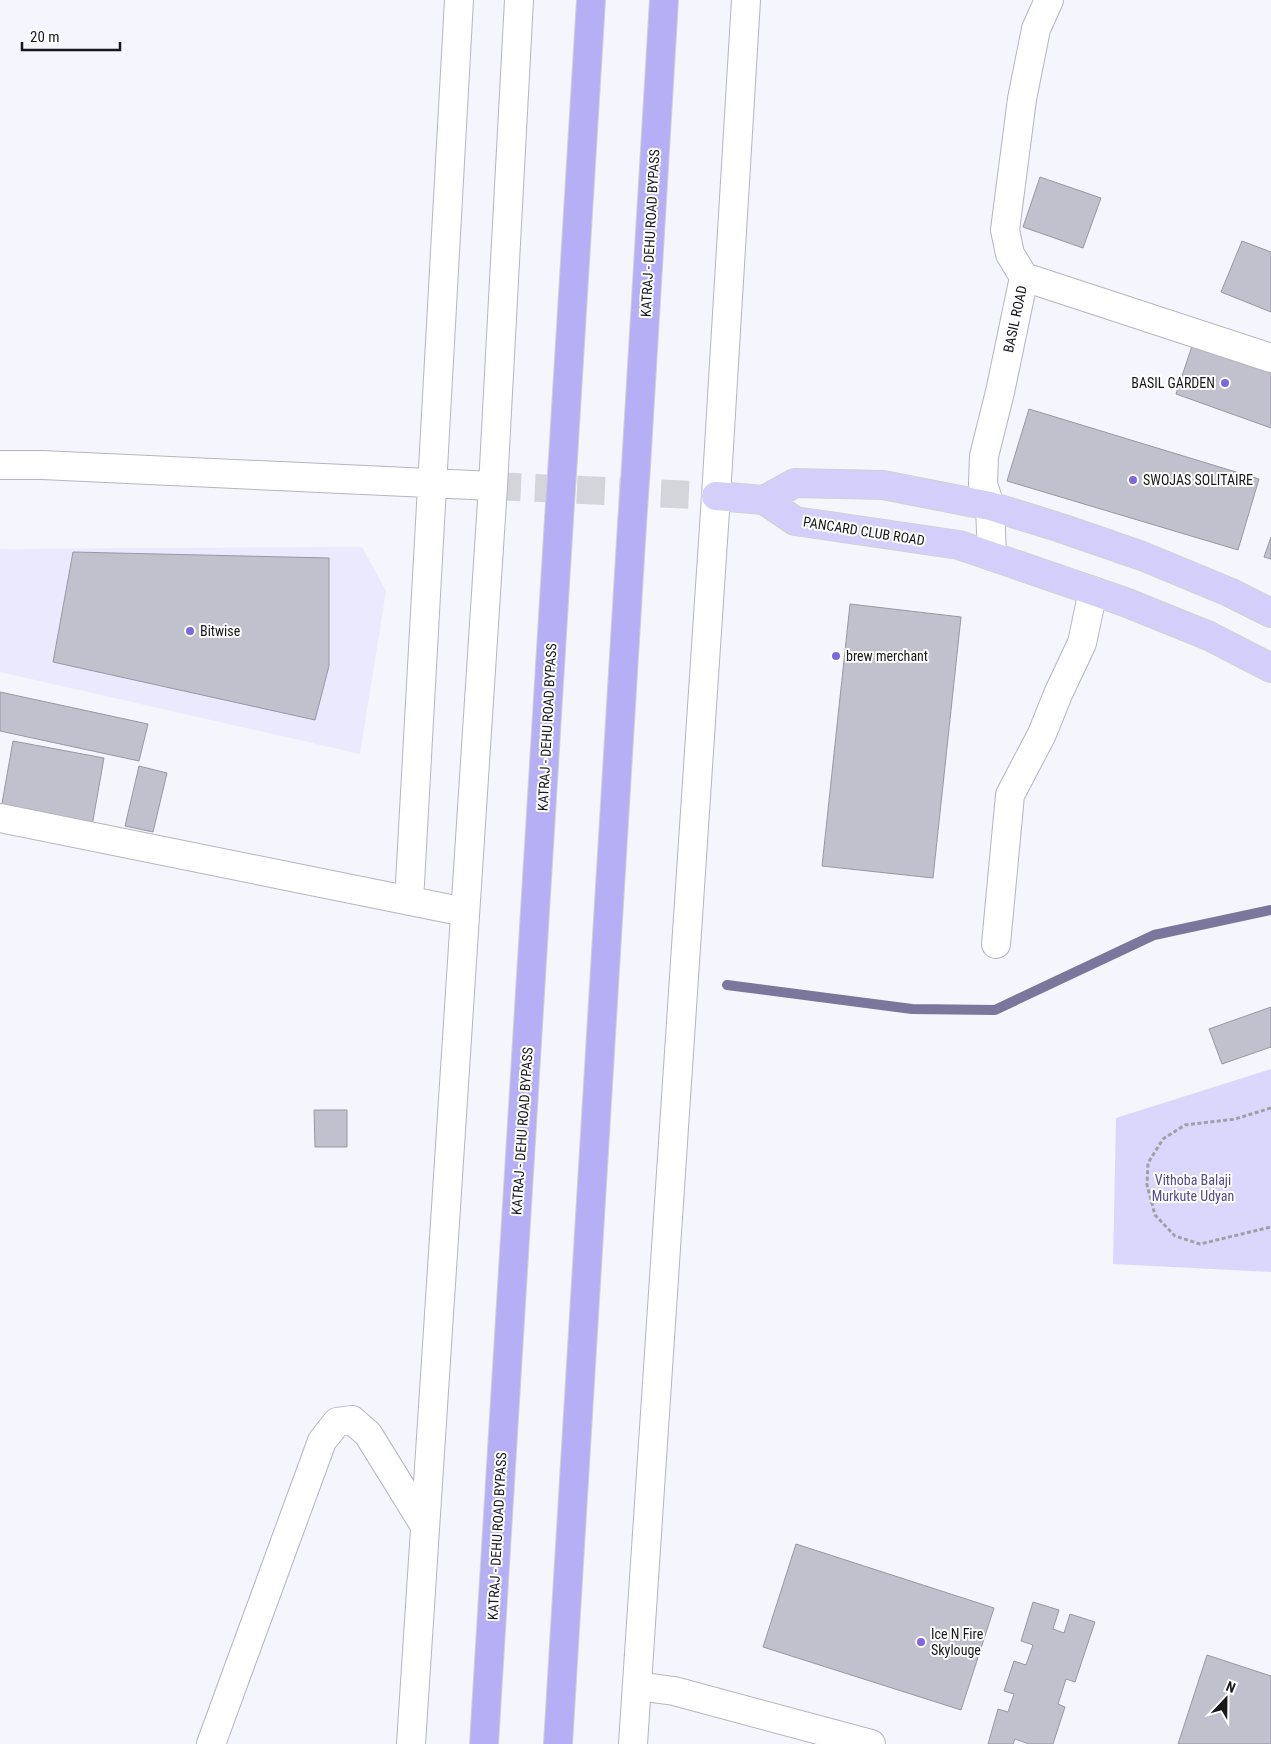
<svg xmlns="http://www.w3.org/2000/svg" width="1271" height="1744" viewBox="0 0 1271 1744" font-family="'Roboto Condensed',sans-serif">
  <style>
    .built { fill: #eae9fe }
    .green { fill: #dbd7fc }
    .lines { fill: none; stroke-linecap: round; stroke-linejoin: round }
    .stream { stroke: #7a769c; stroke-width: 10 }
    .building { fill: #c1c0cd; stroke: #9897a4 }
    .minor-tunnel { stroke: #d4d4db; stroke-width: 28; stroke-dasharray: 28 14; stroke-linecap: butt }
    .minor-casing { stroke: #b5b4c1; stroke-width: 30 }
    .major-casing { stroke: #d1d1d2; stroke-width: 30 }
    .highway-casing { stroke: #d1d1d2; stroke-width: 30 }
    .path { stroke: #9f9fa5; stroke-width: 3; stroke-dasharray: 4 2.5; stroke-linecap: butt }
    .minor { stroke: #fff; stroke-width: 28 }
    .major { stroke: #d4cffa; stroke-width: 28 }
    .highway { stroke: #b7aff6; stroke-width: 28 }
    .highway-bridge-casing { stroke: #d1d1d2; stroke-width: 30; stroke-linecap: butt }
    .highway-bridge { stroke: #b7aff6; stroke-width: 28 }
    .poi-dot { fill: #7f66e1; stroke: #fff; stroke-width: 2 }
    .labels { text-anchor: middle; stroke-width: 4; stroke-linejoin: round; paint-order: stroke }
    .street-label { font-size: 14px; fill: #17171c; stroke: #fff }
    .poi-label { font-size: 14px; fill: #17171c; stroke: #fff; text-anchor: start }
    .park-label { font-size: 14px; fill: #554a8c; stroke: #fff }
  </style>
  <rect width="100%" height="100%" fill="#f5f5fd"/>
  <path class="built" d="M362,547l24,44 -26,163 -360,-82v-123z"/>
  <path class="green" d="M1271,1069v203l-158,-8 3,-146z"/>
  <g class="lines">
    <path class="stream" d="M727,985l185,24 83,1 159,-75 117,-25"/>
  </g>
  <path class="building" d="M1040,177l61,21 -18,50 -60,-21z
    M1242,241l29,11v60l-50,-20z
    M1193,343l78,28v57l-95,-34z
    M1029,409l230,70 -21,71 -231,-69z
    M1271,537v22l-7,-2z
    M73,552l256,6v108l-14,54 -262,-58z
    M850,604l111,13 -28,261 -111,-12z
    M0,692l148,32 -9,37 -139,-30z
    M13,741l91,17 -12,68 -91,-17z
    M139,766l28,7 -14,59 -28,-6z
    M1271,1007v40l-49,17 -13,-35z
    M314,1110h33v37h-32z
    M796,1544l198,64 -33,102 -198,-63z
    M1033,1602l26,8 -6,19 11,4 6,-19 25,8 -20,60 -9,-3 -8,25 7,3 -12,37h-24l-14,-5 -2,5h-25l10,-35 10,3 6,-18 -10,-3 10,-30 12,4 7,-20 -12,-4z
    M1207,1655l64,21v68h-93z"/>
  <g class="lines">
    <path class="minor-tunnel" d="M493,486l223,10"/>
    <defs>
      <path id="minor" d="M1024,277l-14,-23 -5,-24 17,-131 14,-70 13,-29
        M1024,277l247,81
        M0,465h42l451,21
        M992,556l-2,-50 -7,-22 1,-28 16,-64 24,-115
        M0,818l465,94
        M409,901l50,-901
        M996,944l14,-149 32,-61 16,-40 24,-51 11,-52
        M637,1686l37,5 197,53
        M211,1744l111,-303 15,-19 15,-2 16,14 57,92
        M411,1744l82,-1258 26,-486
        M633,1744l83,-1248 30,-496"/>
      <path id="major" d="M716,496l48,4 31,21 164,24 166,57 84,34 62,32
        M764,500l31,-17 88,2 107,21 71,22 81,28 87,36 42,21"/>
      <path id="highway" d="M563,458l28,-458
        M636,466l28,-466
        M484,1744l75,-1225
        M558,1744l74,-1220"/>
    </defs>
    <use href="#minor" class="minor-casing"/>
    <use href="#major" class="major-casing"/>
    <use href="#highway" class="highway-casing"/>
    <path class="path" d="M1271,1108l-36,11 -50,6 -22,14 -15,24 -1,22 8,30 20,21 25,8 71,-17"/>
    <use href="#minor" class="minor"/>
    <use href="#major" class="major"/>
    <use href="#highway" class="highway"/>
    <defs>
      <path id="highway-bridge" d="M559,519l4,-61
        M632,524l4,-58"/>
    </defs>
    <use href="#highway-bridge" class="highway-bridge-casing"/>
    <use href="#highway-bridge" class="highway-bridge"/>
  </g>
  <g class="poi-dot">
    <circle cx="1225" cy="383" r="5"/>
    <circle cx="1133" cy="480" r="5"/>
    <circle cx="190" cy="631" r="5"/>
    <circle cx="836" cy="656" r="5"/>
    <circle cx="921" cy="1642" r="5"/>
  </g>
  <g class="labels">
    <g class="street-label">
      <text transform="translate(650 233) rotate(-87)" y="5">KATRAJ - DEHU ROAD BYPASS</text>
      <text transform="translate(1015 319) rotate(-78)" y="5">BASIL ROAD</text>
      <text transform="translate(864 531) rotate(9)" y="5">PANCARD CLUB ROAD</text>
      <text transform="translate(547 727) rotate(-87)" y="5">KATRAJ - DEHU ROAD BYPASS</text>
      <text transform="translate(522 1131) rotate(-86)" y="5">KATRAJ - DEHU ROAD BYPASS</text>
      <text transform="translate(497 1536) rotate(-87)" y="5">KATRAJ - DEHU ROAD BYPASS</text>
    </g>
    <g class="poi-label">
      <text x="1215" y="388" text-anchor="end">BASIL GARDEN</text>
      <text x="1143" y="485">SWOJAS SOLITAIRE</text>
      <text x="200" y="636">Bitwise</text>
      <text x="846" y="661">brew merchant</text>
      <text x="931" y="1639">Ice N Fire<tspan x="931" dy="16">Skylouge</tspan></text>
    </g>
    <g class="park-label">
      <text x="1193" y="1185">Vithoba Balaji<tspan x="1193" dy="16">Murkute Udyan</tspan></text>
    </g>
  </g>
  <g transform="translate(1226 1699) rotate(22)" stroke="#ffffff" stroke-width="4" paint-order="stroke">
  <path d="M0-4L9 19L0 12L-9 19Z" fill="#17171c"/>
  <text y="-8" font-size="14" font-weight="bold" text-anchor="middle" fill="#17171c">N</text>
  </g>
  <path d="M22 42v8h98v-8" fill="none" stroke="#17171c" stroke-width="2.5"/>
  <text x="30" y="42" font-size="15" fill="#17171c" stroke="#ffffff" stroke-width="4" paint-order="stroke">20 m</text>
</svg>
